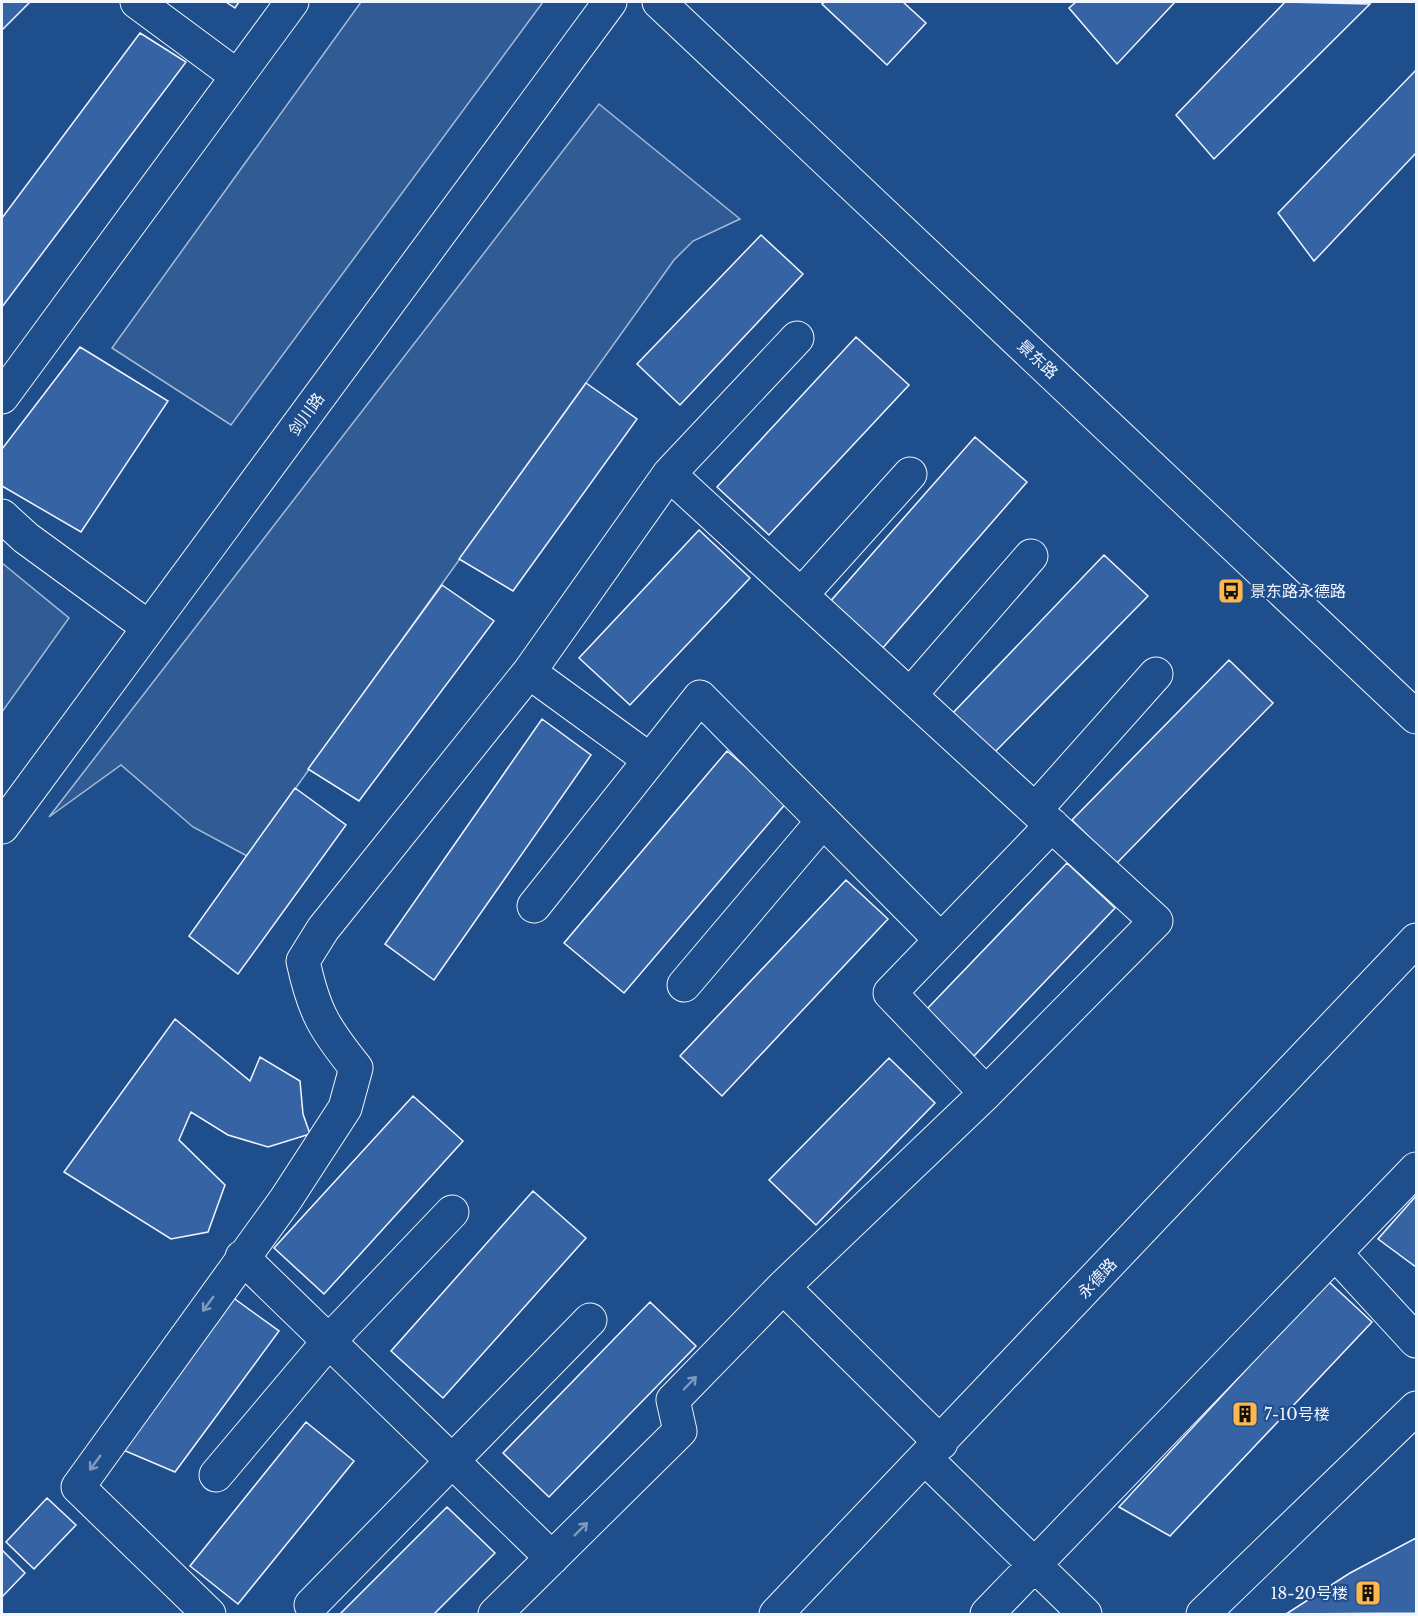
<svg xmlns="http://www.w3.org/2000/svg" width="1418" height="1616" viewBox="0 0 1418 1616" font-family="'Libre Baskerville','Noto Sans SC',serif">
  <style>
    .built { fill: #305b95; stroke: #a8bbd7; stroke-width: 1.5 }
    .building { fill: #3563a3; stroke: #f2f6ff; stroke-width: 1.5 }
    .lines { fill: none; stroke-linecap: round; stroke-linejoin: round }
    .minor-casing { stroke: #f2f6ff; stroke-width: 35 }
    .major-casing { stroke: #f2f6ff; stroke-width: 35 }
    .minor { stroke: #1f4e8c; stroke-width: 33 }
    .major { stroke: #1f4e8c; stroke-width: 33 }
    .oneway { stroke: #7e9ac0 }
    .labels { text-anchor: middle; stroke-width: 4.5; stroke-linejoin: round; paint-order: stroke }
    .street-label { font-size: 16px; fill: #f2f6ff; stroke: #1f4e8c }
    .poi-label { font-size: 16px; fill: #f2f6ff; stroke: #1f4e8c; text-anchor: start }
  </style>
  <rect width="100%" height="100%" fill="#1f4e8c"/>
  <path class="built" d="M361,2h182l-312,423 -119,-77z
    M599,104l141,115 -47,22 -19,19 -427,596 -54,-29 -72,-62 -72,52z
    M2,563l67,55 -67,94z"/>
  <path class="building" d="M2,2h28l-28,28z
    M226,2h13l-4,6z
    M825,2h78l23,21 -39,42 -65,-61z
    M1076,2h99l-58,62 -48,-56z
    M1285,2l85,2 -156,155 -38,-44z
    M140,33l46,29 -184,245v-89z
    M1416,70v83l-102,108 -36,-48z
    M761,235l42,39 -123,131 -43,-41z
    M856,337l53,48 -140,150 -52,-48z
    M80,347l88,54 -87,131 -79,-46v-37z
    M586,383l51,36 -124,172 -54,-32z
    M975,437l52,45 -146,168 -53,-46z
    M699,530l51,48 -120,127 -51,-47z
    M1104,555l44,41 -155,158 -43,-38z
    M442,585l52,36 -135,180 -51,-32z
    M1229,660l44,43 -157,161 -44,-44z
    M542,719l49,36 -157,225 -49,-36z
    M727,751l60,51 -163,191 -60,-50z
    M295,788l51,37 -108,149 -49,-38z
    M1067,863l48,45 -141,148 -48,-46z
    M846,880l42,39 -166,177 -42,-40z
    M175,1019l75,62 10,-24 40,24 3,33 7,20 -42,13 -40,-12 -37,-23 -12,28 46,45 -17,47 -37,7 -107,-67z
    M889,1058l46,45 -119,122 -47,-45z
    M413,1096l50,45 -139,153 -50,-46z
    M533,1191l53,47 -143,160 -52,-47z
    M1416,1196v71l-38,-28z
    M1328,1281l44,41 -202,214 -51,-29z
    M228,1294l51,37 -104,141 -59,-25z
    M650,1302l46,44 -147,151 -46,-44z
    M306,1422l48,39 -116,143 -48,-38z
    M47,1498l29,27 -42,44 -28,-27z
    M447,1507l48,46 -61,61h-94z
    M1416,1538v75l-130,1 64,-41z
    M2,1550l23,23 -23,24z"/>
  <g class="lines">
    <defs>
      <path id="minor" d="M137,2l100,74
        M659,2l757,715
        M2,397l290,-395
        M669,474l366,336
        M2,516l24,22 122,89
        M801,595l109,-121
        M529,672l121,88
        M910,695l121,-139
        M534,906l166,-209 241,243
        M684,985l139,-164
        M986,1093l170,-172 -121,-111 121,-136
        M1335,1253l81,88
        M242,1257l310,301
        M941,1443l-158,-156 203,-194 -96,-100 162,-168
        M926,1459l159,155
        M216,1475l113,-134 123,-129
        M311,1605l279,-285
        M209,1614l-131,-127 208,-288 59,-91 11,-40c-32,-40 -42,-56 -53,-107l20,-32 206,-257 140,-198 128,-136
        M495,1614l185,-183 -7,-31 110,-113
        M776,1614l640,-674
        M987,1614l429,-445
        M1203,1614l213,-206"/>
      <path id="major" d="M2,827l608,-825"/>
    </defs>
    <use href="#minor" class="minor-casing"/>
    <use href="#major" class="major-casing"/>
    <use href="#minor" class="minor"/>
    <use href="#major" class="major"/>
  </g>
  <defs><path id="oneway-shaft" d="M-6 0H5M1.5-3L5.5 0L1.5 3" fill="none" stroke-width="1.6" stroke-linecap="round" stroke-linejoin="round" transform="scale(1.5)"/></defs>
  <g class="oneway">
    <use href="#oneway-shaft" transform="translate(208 1304) rotate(126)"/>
    <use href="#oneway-shaft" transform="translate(690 1383) rotate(-46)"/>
    <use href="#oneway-shaft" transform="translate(95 1463) rotate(126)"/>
    <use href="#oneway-shaft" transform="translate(581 1529) rotate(-45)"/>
  </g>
  <defs>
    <symbol id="bus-square" viewBox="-11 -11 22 22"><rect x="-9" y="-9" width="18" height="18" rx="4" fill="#ffb74d" stroke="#1f4e8c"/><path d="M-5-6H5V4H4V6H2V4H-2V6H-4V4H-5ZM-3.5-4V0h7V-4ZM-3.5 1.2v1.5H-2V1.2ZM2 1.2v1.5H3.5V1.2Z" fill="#111"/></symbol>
    <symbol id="building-square" viewBox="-11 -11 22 22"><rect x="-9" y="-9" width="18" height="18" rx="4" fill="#ffb74d" stroke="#1f4e8c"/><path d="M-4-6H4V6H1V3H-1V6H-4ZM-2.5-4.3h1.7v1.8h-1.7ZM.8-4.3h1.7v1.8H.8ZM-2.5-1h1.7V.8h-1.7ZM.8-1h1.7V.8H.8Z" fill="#111"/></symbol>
  </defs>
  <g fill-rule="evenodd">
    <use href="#bus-square" x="1216" y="576" width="30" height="30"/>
    <use href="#building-square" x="1230" y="1399" width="30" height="30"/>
    <use href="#building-square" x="1353" y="1578" width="30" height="30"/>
  </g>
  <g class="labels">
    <g class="street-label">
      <text transform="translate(1038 359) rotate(43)" y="6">景东路</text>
      <text transform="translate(306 414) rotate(-54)" y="6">剑川路</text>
      <text transform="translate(1097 1278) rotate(-47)" y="6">永德路</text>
    </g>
    <g class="poi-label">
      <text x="1250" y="597">景东路永德路</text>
      <text x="1264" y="1420">7-10号楼</text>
      <text x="1348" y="1599" text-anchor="end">18-20号楼</text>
    </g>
  </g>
  <rect width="1418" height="1616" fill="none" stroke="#f2f6ff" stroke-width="6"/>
</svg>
